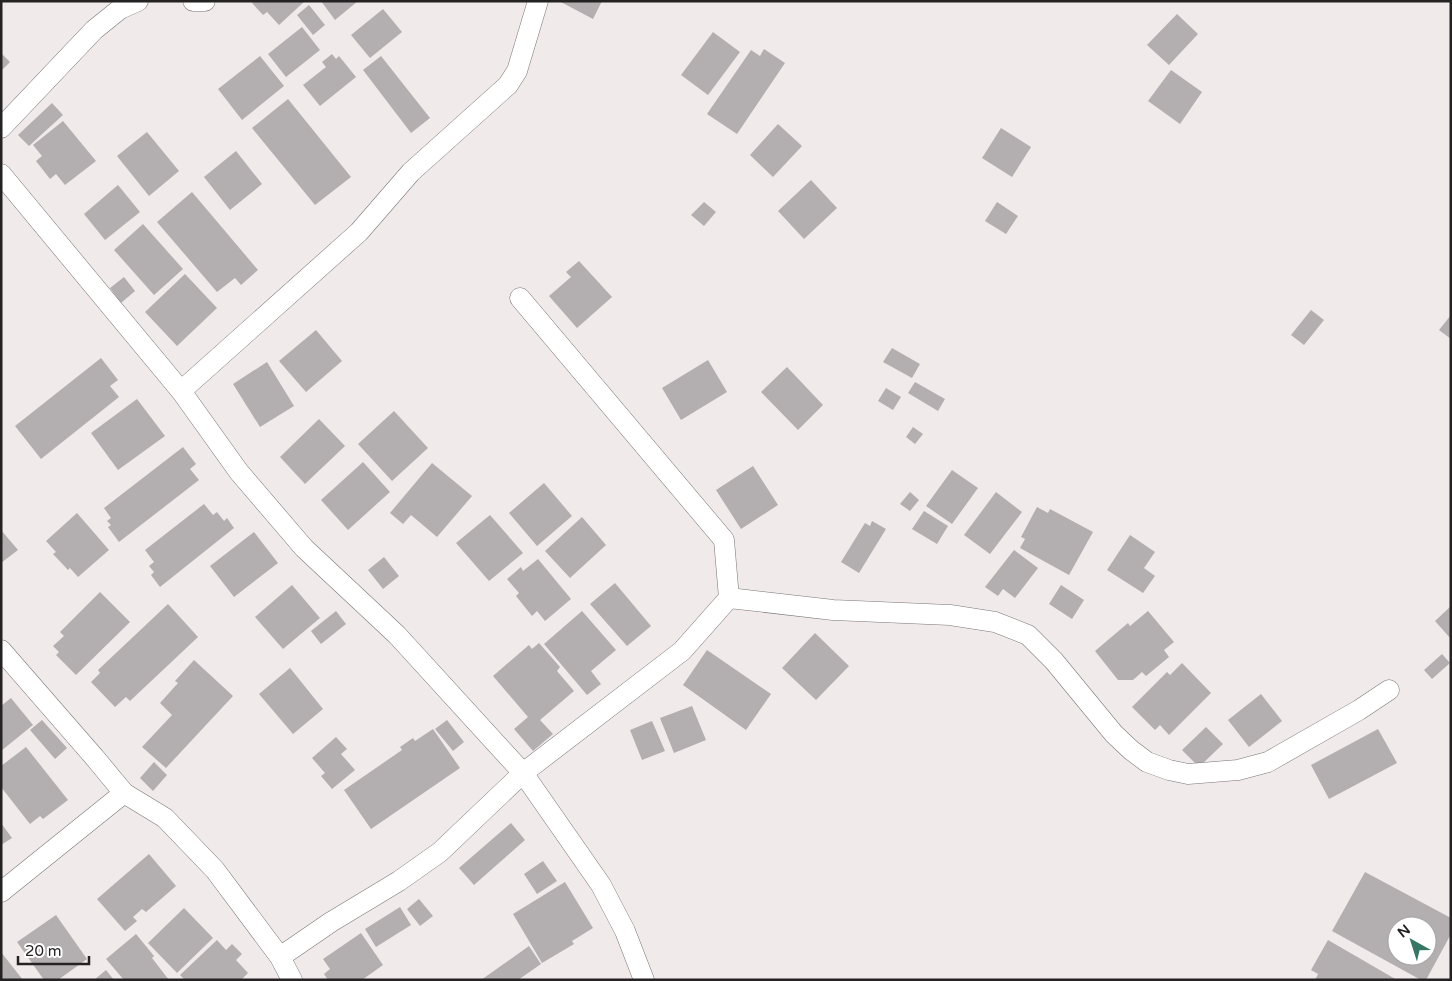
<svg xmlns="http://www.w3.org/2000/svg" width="1452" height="981" viewBox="0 0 1452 981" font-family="'Varela Round',sans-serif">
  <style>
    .building { fill: #b3aeaf; fill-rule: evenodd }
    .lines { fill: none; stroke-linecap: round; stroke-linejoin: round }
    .street-casing { stroke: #7b7677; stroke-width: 21 }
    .street { stroke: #fff; stroke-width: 20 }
  </style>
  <rect width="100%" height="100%" fill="#f0eaeb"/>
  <path class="building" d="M254,1h51l-26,24 -12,-13 -4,3 -11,-12z
    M321,1h37l-23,19z
    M559,1h43l-9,18z
    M309,5l16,20 -12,10 -16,-20z
    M383,9l19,23 -32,26 -19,-23z
    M1177,14l21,20 -29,31 -22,-20z
    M302,27l18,23 -34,27 -18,-23z
    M713,32l27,20 -32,43 -27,-20z
    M764,49l21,14 -48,71 -30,-20 44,-64 9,6z
    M1,53l9,9 -9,9z
    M332,54l4,5 3,-3 17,21 -36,29 -17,-21 23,-18 -4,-5z
    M260,56l24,30 -42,34 -24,-31z
    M381,56l49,62 -19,15 -48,-63z
    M1171,70l31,22 -22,32 -32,-23z
    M288,99l63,78 -36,28 -63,-77z
    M52,103l11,12 -34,31 -11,-11z
    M63,121l33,40 -31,24 -9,-11 -6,5 -14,-18 6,-5 -9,-11z
    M778,124l24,22 -29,31 -23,-22z
    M1001,128l30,19 -19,30 -30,-19z
    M147,132l32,39 -30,25 -32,-40z
    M236,151l26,33 -32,26 -26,-33z
    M811,180l26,28 -33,31 -26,-28z
    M118,185l22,27 -35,28 -21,-26z
    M192,192l66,78 -17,15 -6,-7 -18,14 -60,-70z
    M704,202l12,10 -12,14 -13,-11z
    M997,202l21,14 -12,18 -21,-13z
    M143,224l40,45 -29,26 -40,-45z
    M579,261l33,36 -35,31 -28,-32 22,-19 -5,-5z
    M185,274l32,34 -40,38 -32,-34z
    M124,277l11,14 -14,12 -11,-15z
    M1311,310l13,10 -20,25 -13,-10z
    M1451,315v24l-12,-9z
    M316,330l26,31 -36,31 -27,-31z
    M892,348l28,16 -8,14 -29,-16z
    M101,358l17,22 -8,6 9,11 -78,62 -26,-33z
    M708,360l19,32 -46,28 -19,-32z
    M267,362l27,44 -34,21 -27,-43z
    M787,367l36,38 -25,25 -37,-38z
    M915,382l30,17 -7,12 -30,-18z
    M886,388l15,9 -8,13 -15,-9z
    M137,399l28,37 -47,34 -27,-37z
    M394,411l34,37 -36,33 -34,-37z
    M319,419l26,27 -40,38 -25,-27z
    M913,427l10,7 -8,10 -9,-7z
    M183,447l13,17 -6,5 9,11 -80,62 -11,-15 3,-2 -4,-4 4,-3 -7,-10z
    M363,462l27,30 -42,38 -27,-30z
    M432,463l40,33 -35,41 -26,-22 -8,9 -13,-11z
    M753,466l25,39 -37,24 -25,-39z
    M952,470l26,18 -26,36 -26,-18z
    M544,483l28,33 -35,30 -28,-33z
    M910,492l9,8 -9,11 -10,-7z
    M996,492l26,20 -32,42 -26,-19z
    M204,504l9,11 4,-3 7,9 3,-3 7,10 -74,59 -9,-12 3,-3 -5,-6 5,-4 -9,-12z
    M1037,507l11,6 2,-4 43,23 -24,43 -49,-27 5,-9 -4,-2z
    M924,511l24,15 -11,18 -25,-15z
    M77,513l32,37 -31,27 -8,-9 -2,2 -15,-16 3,-2 -10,-11z
    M490,515l33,38 -34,28 -33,-38z
    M582,517l24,28 -36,33 -25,-27z
    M872,521l14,8 -27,44 -18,-11 24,-39 5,3z
    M1,530l17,20 -17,13z
    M254,532l24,31 -44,34 -24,-31z
    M1130,535l25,17 -11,16 11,8 -12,17 -36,-23z
    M1014,550l24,18 -23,30 -12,-9 -5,7 -13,-9z
    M384,557l15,19 -16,13 -15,-19z
    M538,559l33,40 -26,22 -8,-10 -5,5 -16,-20 3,-3 -12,-14 14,-12 2,4z
    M615,583l36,43 -24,20 -37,-42z
    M292,585l28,33 -37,31 -28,-32z
    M1061,585l23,15 -12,19 -23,-15z
    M100,592l30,30 -54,53 -20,-20 3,-3 -6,-6 11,-10 -4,-4z
    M168,604l30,33 -68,64 -4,-4 -11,10 -24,-25 9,-9 -2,-3z
    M1451,606v33l-16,-18z
    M336,611l10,13 -25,20 -10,-13z
    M582,611l34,39 -25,21 10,13 -14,11 -43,-51z
    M1148,611l26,31 -10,8 5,7 -23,19 -4,-4 -9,8h-15l-23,-29 33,-28 2,3z
    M815,633l34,33 -33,34 -34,-32z
    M539,643l21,24 -3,4 17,20 -34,29 13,14 -20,17 -19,-22 14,-12 -35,-41 36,-31 3,4z
    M707,650l64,44 -25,36 -63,-45z
    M1442,654l8,9 -18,16 -8,-9z
    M194,660l39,36 -67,72 -24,-21 30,-32 -12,-12 18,-20 -3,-2z
    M1182,663l29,30 -42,42 -9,-10 -5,5 -23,-23 35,-35 3,3z
    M290,668l33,41 -30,25 -34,-40z
    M1261,694l21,27 -33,26 -21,-27z
    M11,698l22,27 -32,26v-45z
    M692,706l14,34 -32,13 -14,-35z
    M42,720l25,28 -12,11 -25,-29z
    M447,720l17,22 -11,9 -18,-22z
    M652,721l13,30 -23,9 -12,-30z
    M1206,727l17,17 -24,23 -17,-17z
    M433,729l27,39 -89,61 -27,-39 58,-40 -2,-3 13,-9 2,3z
    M1378,729l19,34 -68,36 -18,-34z
    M336,737l11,12 -6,5 14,16 -23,19 -11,-13 4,-3 -13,-15z
    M26,747l42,53 -25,19 -3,-3 -10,8 -29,-37v-21z
    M154,762l13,13 -14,16 -13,-13z
    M1,823l11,15 -11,7z
    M511,823l14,17 -51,45 -15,-17z
    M149,854l27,32 -30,26 -4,-3 -9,8 4,4 -12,10 -28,-32z
    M543,861l14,20 -20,13 -13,-20z
    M1365,872l86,46v16l-25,46h-5l-89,-49zM1397,926h30v30h-30z
    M565,882l28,46 -21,13 2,3 -32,19 -29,-49z
    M419,899l14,17 -13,10 -13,-17z
    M400,907l11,18 -35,22 -11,-18z
    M184,908l29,30 -36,35 -29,-30z
    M56,915l31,44 -29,21h-14l-27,-38z
    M361,933l22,32 -21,15h-34l-4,-6 6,-5 -7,-10z
    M136,934l18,22 -2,2 17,22h-45l-18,-21z
    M217,940l9,10 6,-6 10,10 -6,6 12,13 -7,7h-56l-5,-5z
    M1328,940l69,40h-82l3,-6 -7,-4z
    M529,946l12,18 -23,16h-37z
    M1,952l22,28h-22z
    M106,970l8,10h-20z"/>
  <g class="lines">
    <defs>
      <path id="street" d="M193,1h12
        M1,128l93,-98 26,-21 18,-8
        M1,174l180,217 58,81 65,76 93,87 126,138 78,112 24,46 19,49
        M181,391l178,-159 52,-60 97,-87 9,-14 21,-70
        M729,598l104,12 117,5 45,7 33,13 26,26 60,73 17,16 16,12 22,8 19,4 50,-4 30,-8 91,-52 30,-20
        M1,650l94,108 29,35 41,25 50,52 65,87 12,23
        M1,892l123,-99
        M280,957l51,-35 68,-41 41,-29 83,-79 159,-122 47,-53 -5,-58 -204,-242"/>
    </defs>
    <use href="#street" class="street-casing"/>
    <use href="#street" class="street"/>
  </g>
  <rect width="1452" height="981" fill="none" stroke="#242222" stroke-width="5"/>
  <g transform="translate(1412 941) rotate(321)"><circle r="24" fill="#ffffff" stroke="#a7a7a7"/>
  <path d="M0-4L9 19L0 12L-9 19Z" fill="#357665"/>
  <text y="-8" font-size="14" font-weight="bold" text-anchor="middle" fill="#242222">N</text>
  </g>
  <path d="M18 956v8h71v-8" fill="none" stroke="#242222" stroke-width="2.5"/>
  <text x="25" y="956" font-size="15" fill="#242222" stroke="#ffffff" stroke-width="4" paint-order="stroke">20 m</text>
</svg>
